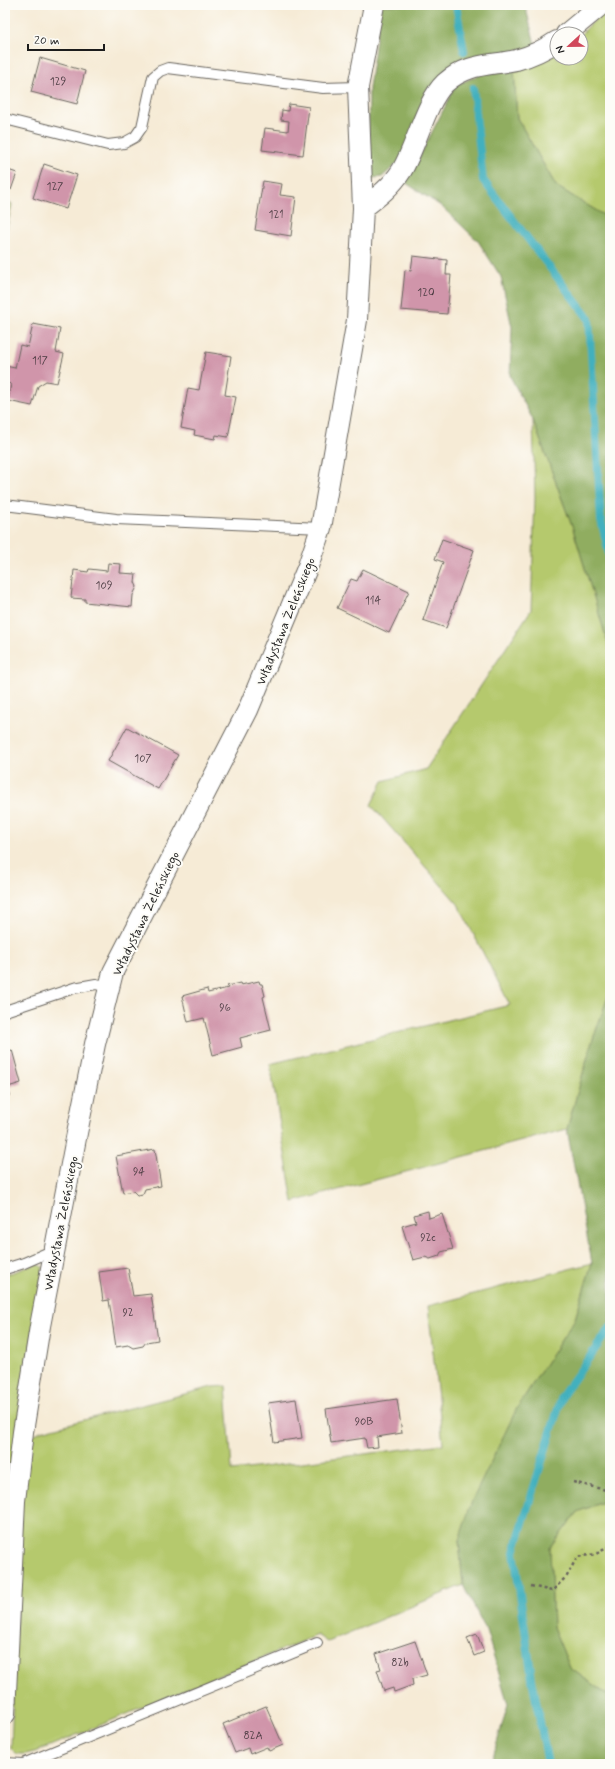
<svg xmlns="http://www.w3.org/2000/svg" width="615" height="1769" viewBox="0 0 615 1769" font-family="Mynerve,sans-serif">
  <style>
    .green { fill: #b5c96d; stroke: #687244 }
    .forest { fill: #90ad60; stroke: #56643e }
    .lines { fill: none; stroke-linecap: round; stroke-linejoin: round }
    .stream { stroke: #42b0be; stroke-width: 8 }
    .building { fill: #d095aa }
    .service-casing { stroke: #68645d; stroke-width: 12 }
    .minor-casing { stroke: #68645d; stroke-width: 22 }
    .path { stroke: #68645d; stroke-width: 2.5; stroke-dasharray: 3 3; stroke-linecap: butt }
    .service { stroke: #fff; stroke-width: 10 }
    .minor { stroke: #fff; stroke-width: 20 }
    .labels { text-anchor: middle; stroke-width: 4; stroke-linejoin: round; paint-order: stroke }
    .number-label { font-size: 11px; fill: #493a40 }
    .street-label { font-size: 13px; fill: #1c1c1c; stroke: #fdfcf7 }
  </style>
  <rect width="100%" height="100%" fill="#fdfcf7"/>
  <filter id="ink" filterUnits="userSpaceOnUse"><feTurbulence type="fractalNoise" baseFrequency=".025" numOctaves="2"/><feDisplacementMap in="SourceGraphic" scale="8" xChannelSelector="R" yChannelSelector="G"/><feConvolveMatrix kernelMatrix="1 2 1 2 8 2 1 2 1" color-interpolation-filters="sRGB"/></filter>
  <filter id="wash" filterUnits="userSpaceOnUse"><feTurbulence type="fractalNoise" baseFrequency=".012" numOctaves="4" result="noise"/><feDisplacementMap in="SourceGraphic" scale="16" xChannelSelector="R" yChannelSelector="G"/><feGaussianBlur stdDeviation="0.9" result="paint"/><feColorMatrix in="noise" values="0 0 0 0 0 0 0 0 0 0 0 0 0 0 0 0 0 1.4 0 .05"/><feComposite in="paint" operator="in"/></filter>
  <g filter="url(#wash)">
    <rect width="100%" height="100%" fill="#f6ebd6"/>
    <path class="green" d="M610,5v214l-54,-33 -39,-68 -3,-49 43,-20v9h24v-24z
      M5,201l7,3 -7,33z
      M533,420l40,109 37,121v341l-18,51 -25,87 -274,73 -23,-138 240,-59 -52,-101 -87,-99 12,-24 43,-12 105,-159 4,-112z
      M592,1263l-17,56 -58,89 -58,132 4,45 -136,57 -10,-7 -279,116 -12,3h-9l-6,-6 10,-247 10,-65 10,-5 171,-44 14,-1 6,85 211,-27 -15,-138z
      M36,1264l7,3 -38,247v-239z
      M610,1499v195h-4l-36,-26 -17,-41 -3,-79 27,-36z"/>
    <path class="forest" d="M381,5h144l11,43 -85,20 -53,95 -16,14 -10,1 -4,-7 1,-83z
      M514,69l3,49 39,68 54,33v431l-37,-121 -40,-109 -23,-44 2,-49 -11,-50 -23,-36 -37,-35 -35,-23 50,-98 25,-11z
      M610,991v508l-33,13 -27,36 3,79 17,41 36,26h4v70h-119l17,-60 -22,-74 -23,-45 -4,-45 13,-39 45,-93 58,-89 17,-56 -25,-134 25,-87z"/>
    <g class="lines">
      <path class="stream" d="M456,5l8,46
        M473,88l10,92 106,139 12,201 9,38
        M548,1764l-16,-85 -18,-127 48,-156 48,-68"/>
    </g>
    <g id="blocks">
      <path class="building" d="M40,58l45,13 -8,33 -46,-12z
        M289,104l20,3 -6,48 -41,-5 3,-22 23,3 1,-10 -8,-1 1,-10 6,1z
        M44,164l33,11 -11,34 -33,-11z
        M5,169l12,4 -6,17 -6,-2z
        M263,181l19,3 -2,11 16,2 -5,39 -36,-6z
        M413,256l34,4 -1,15h5l-4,39 -46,-4 4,-40 6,1z
        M33,324l27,5 -4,23 8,2 -7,29 -11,-2 -8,5 -6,20 -24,-5 3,-17 -6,-2v-16l10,2 5,-23 8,2z
        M206,352l25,4 -6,39 11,2 -8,40 -12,-2 -1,4 -21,-4 1,-4 -14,-3 7,-40 11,2z
        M442,539l32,11 -28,78 -23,-8 20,-58 -8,-3z
        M108,563l13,1 -1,9 16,1 -1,8 2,5 -4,8 -1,12 -47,-5v-3l-14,-1 3,-28 14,2 1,-3 18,2z
        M363,569l46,22 -20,42 -52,-25 14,-29 6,2z
        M127,727l51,28 -20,34 -50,-28z
        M259,981l1,3h2l3,12 -2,1 8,33 -31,8 2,9 -29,8 -9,-37 -16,4 -6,-26 25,-7 1,4 20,-5 -1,-2 13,-3 1,2z
        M12,1050l9,33 -13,4 2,8 -5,1v-44z
        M155,1149l6,37 -16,3 -2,5 -6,1 -4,-4 -10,2 -7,-37z
        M428,1211l1,7 13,-4 11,35 -12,3 -2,4 -9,3 -5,-2 -12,3 -11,-34 14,-4 -2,-7z
        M128,1268l5,28 18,-2 7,46 -12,2 -3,4 -10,2 -5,-3 -12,2 -7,-47 -6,1 -4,-29z
        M296,1399l6,39 -28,4 -6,-39z
        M397,1399l5,34 -25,4 1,10 -11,1 -2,-10 -34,5 -5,-34z
        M477,1634l7,18 -10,4 -7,-18z
        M415,1641l12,34 -15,4 1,6 -19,7 -1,-4 -9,3 -7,-21 4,-1 -5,-15z
        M266,1706l17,39 -14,6 -2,-4 -17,7 -2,-6 -13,5 -12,-29z"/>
    </g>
  </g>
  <g filter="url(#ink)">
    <use href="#blocks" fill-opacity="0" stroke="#68645d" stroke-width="1"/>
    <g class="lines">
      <defs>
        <path id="service" d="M5,119l103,26 16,-2 11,-6 7,-10 11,-50 7,-6 8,-3 155,20 35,-1
          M5,505l111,14 205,9
          M5,1011l69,-23 22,-4 14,3
          M5,1269l19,-6 32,-14
          M5,1763l18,1 294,-121"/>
        <path id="minor" d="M566,34l35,-29
          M363,208c15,-11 29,-22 39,-38 14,-23 24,-69 43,-87 22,-20 44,-17 71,-23 15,-4 28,-10 41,-19
          M5,1714l10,-213 8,-69 17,-106 37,-193 18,-89 18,-72 135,-262 60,-144 13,-38 36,-208 6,-112 -5,-121 16,-82"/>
      </defs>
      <use href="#service" class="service-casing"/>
      <use href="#minor" class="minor-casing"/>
      <path class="path" d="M573,1482l37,9
        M531,1586l21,5 15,-15 10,-19 19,-3 14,-8"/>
      <use href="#service" class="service"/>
      <use href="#minor" class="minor"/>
    </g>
  </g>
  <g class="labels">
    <g class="number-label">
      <text x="58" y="85">129</text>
      <text x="55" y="190">127</text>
      <text x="276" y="218">121</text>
      <text x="426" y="296">120</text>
      <text x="40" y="364">117</text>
      <text x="104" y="589">109</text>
      <text x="373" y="604">114</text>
      <text x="143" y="762">107</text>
      <text x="225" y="1011">96</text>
      <text x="139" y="1175">94</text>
      <text x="428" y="1241">92c</text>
      <text x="128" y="1316">92</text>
      <text x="364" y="1425">90B</text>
      <text x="400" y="1666">82b</text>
      <text x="253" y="1739">82A</text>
    </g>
    <g class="street-label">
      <text transform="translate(285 621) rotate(-68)" y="5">Władysława Żeleńskiego</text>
      <text transform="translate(145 913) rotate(-64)" y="5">Władysława Żeleńskiego</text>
      <text transform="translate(60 1223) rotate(-79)" y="5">Władysława Żeleńskiego</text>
    </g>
  </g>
  <rect width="615" height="1769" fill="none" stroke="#fdfcf7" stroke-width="20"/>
  <g transform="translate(569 46) rotate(248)"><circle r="19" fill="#fdfcf7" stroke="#a3a29f"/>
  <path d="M0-3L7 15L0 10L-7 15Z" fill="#d1495b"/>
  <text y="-6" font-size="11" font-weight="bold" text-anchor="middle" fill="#1c1c1c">N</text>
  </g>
  <path d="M28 44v6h76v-6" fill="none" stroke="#1c1c1c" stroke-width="2"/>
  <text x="34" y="44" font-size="12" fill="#1c1c1c" stroke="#fdfcf7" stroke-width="3" paint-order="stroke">20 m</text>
</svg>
